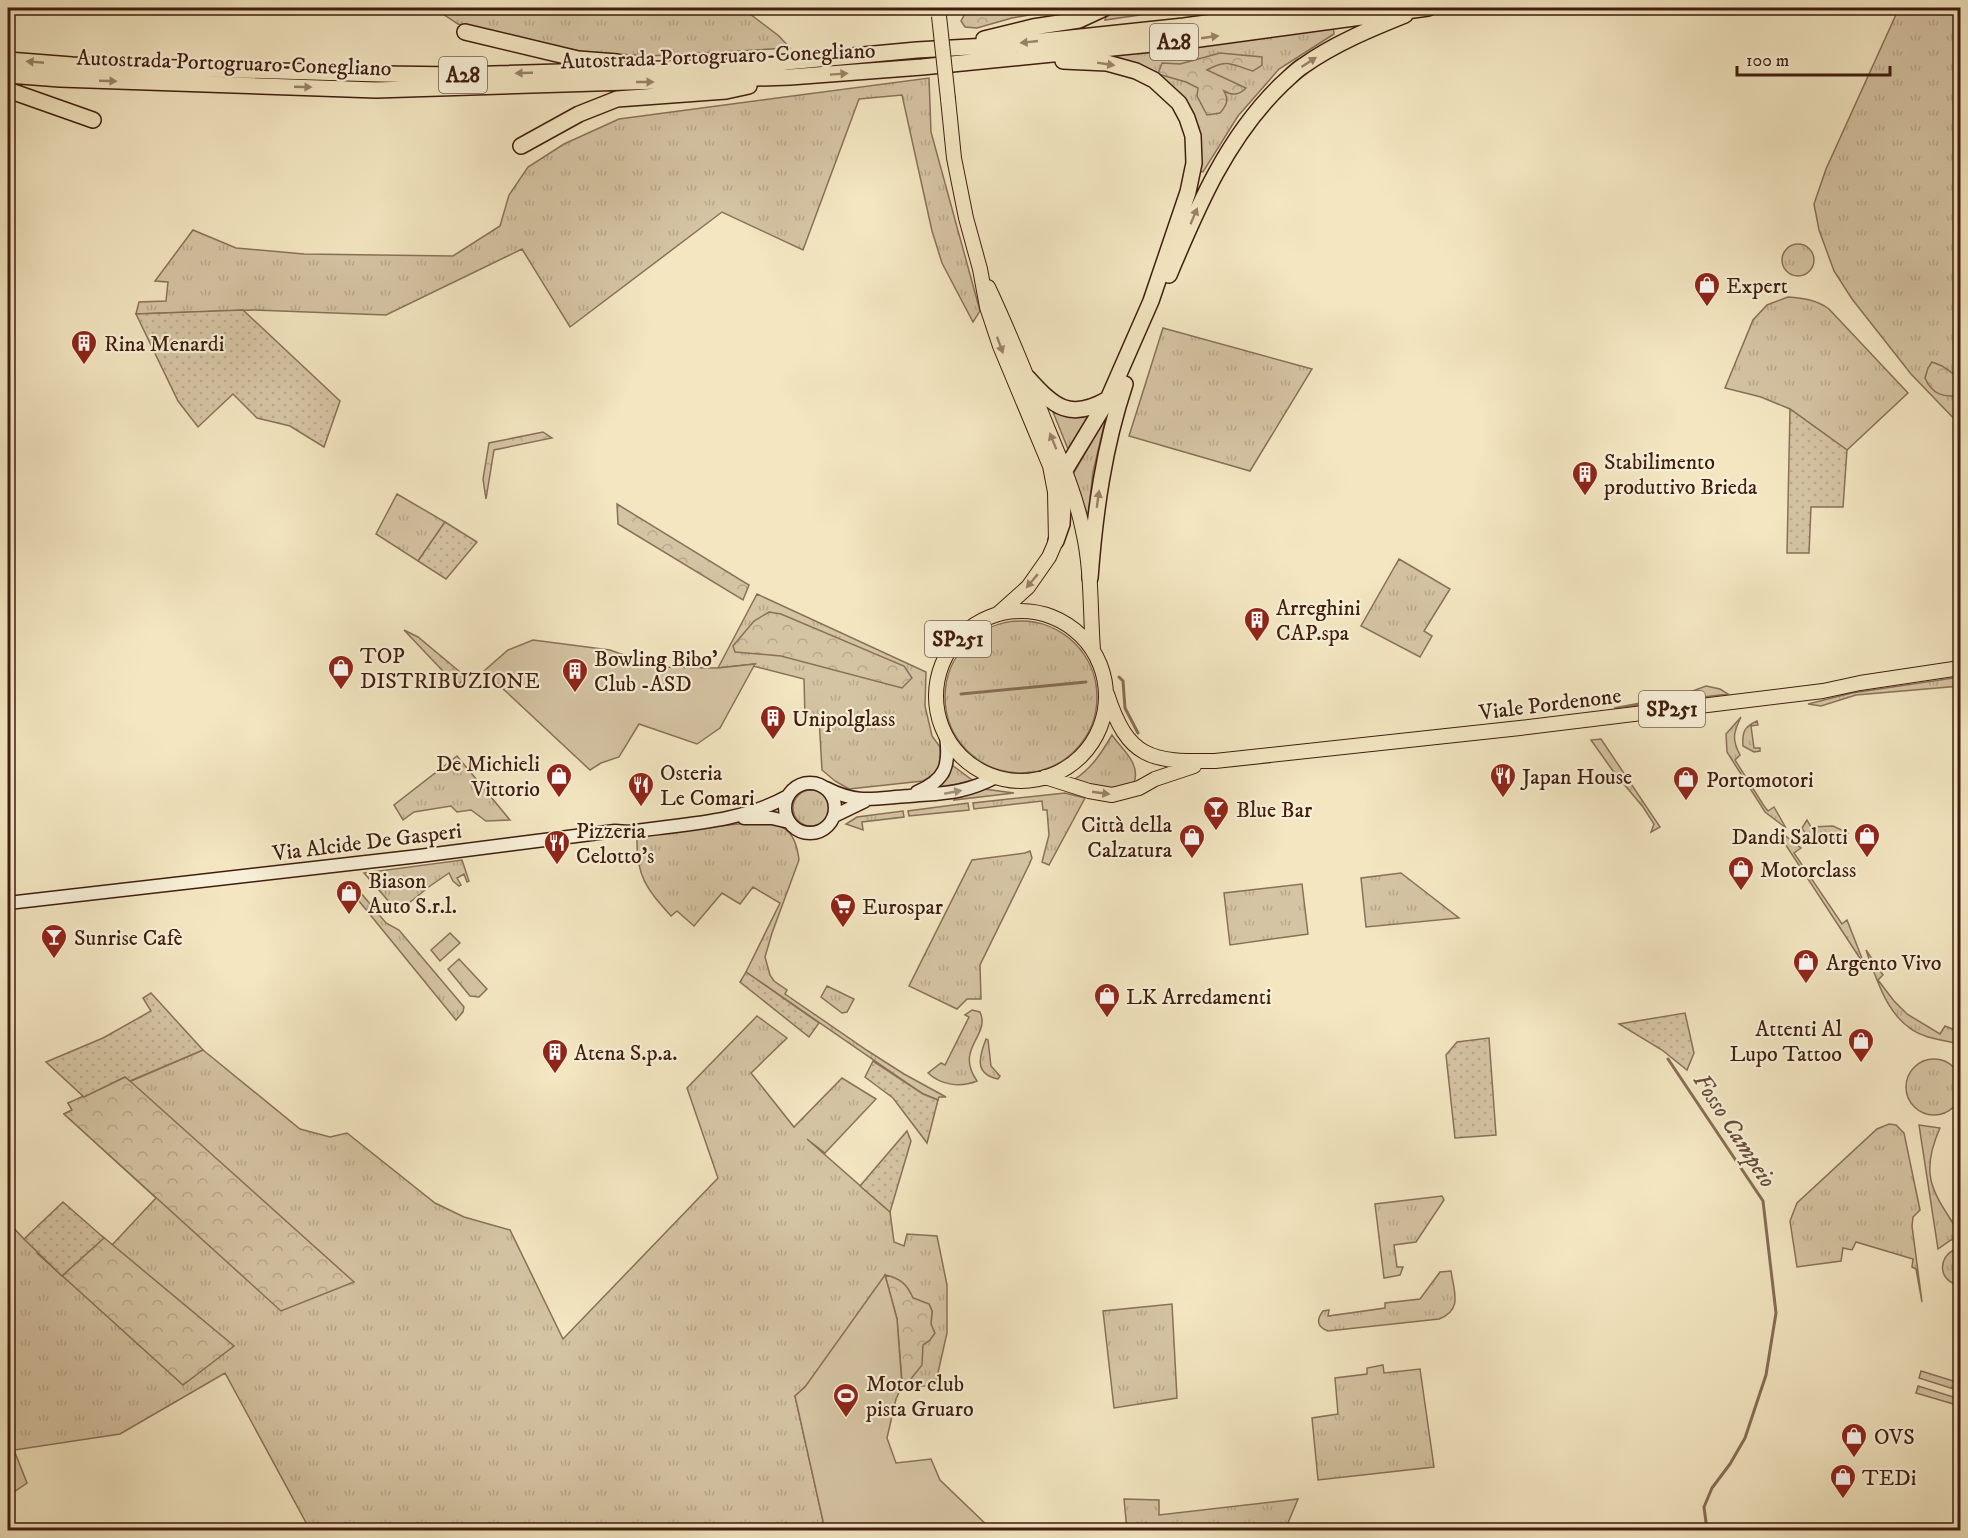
<svg xmlns="http://www.w3.org/2000/svg" width="1968" height="1538" viewBox="0 0 1968 1538" font-family="'IM FELL DW Pica',serif">
  <style>
    .grass { fill: url(#grass-tufts); stroke: #8a7058; stroke-width: 1.5 }
    .forest { fill: url(#forest-crowns); stroke: #8a7058; stroke-width: 1.5 }
    .garden { fill: url(#garden-dots); stroke: #8a7058; stroke-width: 1.5 }
    .pitch { fill: #d5c4a3; stroke: #8a7058; stroke-width: 1.5 }
    .lines { fill: none; stroke-linecap: round; stroke-linejoin: round }
    .stream { stroke: #876d55; stroke-width: 3 }
    .secondary-casing { stroke: #401d0e; stroke-width: 15 }
    .primary-casing { stroke: #401d0e; stroke-width: 16 }
    .highway-casing { stroke: #401d0e; stroke-width: 18 }
    .secondary { stroke: #f7efd7; stroke-width: 12 }
    .primary { stroke: #f3e6c1; stroke-width: 14 }
    .highway { stroke: #f3e6c1; stroke-width: 15 }
    .primary-bridge-casing { stroke: #401d0e; stroke-width: 16; stroke-linecap: butt }
    .primary-bridge { stroke: #f3e6c1; stroke-width: 14 }
    .oneway { fill: #9a8268 }
    .oneway2 { fill: #a5907d }
    .labels { text-anchor: middle; stroke-width: 4.5; stroke-linejoin: round; paint-order: stroke }
    .shield { fill: #f7efd7; stroke: #775c4a; stroke-width: 1.5 }
    .shield-label { font-size: 21px; font-weight: bold; fill: #401d0e }
    .street-label { font-size: 22px; fill: #401d0e; stroke: #f7efd7 }
    .poi-label { font-size: 22px; fill: #401d0e; stroke: #f7efd7; text-anchor: start }
    .water-label { font-size: 24px; font-style: italic; fill: #694c37; stroke: #f7efd7 }
  </style>
  <defs>
    <pattern id="grass-tufts" width="24" height="20" patternUnits="userSpaceOnUse" patternTransform="scale(1.5)"><rect width="24" height="20" fill="#d5c4a3"/><path d="M3 7l-1-3M5 7V3M7 7l1-3M15 17l-1-3M17 17v-4M19 17l1-3" fill="none" stroke="#b8a88b"/></pattern>
    <pattern id="forest-crowns" width="20" height="18" patternUnits="userSpaceOnUse" patternTransform="scale(1.5)"><rect width="20" height="18" fill="#d5c4a3"/><path d="M2 6a3 3 0 1 1 6 0M12 15a3 3 0 1 1 6 0" fill="none" stroke="#b8a88b"/></pattern>
    <pattern id="garden-dots" width="8" height="8" patternUnits="userSpaceOnUse" patternTransform="scale(1.5)"><rect width="8" height="8" fill="#d5c4a3"/><path d="M2 2h.1M6 6h.1" fill="none" stroke="#b8a88b" stroke-width="1.8" stroke-linecap="round"/></pattern>
  </defs>
  <rect width="100%" height="100%" fill="#f3e6c1"/>
  <filter id="stains"><feTurbulence type="fractalNoise" baseFrequency=".00333" numOctaves="4"/><feColorMatrix values="0 0 0 0 .2 0 0 0 0 .09 0 0 0 0 .02 0 0 0 .5 -.17"/></filter>
  <radialGradient id="worn" r=".72"><stop offset=".6" stop-color="#630" stop-opacity="0"/><stop offset="1" stop-color="#630" stop-opacity=".3"/></radialGradient>
  <path class="grass" d="M434,8h308l37,28 11,12 -140,8 -66,-4 -117,-25 -9,-3z
    M1111,8h77l-83,12 2,-9z
    M1899,8h61v417l-49,-51 -59,-75 -18,-28 -15,-41 -5,-26 12,-35z
    M1333,25l1,9 -55,35 -41,47 -35,56 -5,-1 -13,-68 -74,-45 -2,-3z
    M929,78l2,54 49,179 -7,11 -31,-59 -10,-32 -30,-136 -43,4 -56,151 -81,-38 -152,115 -48,-78 -136,66 -132,-5 -118,4 3,-12 27,-1 2,-19 -13,-1 38,-51 43,18 68,6 149,2 47,-30 9,-31 19,-28 36,-23 55,-25z
    M1782 260a16 16 0 1 1 32 0a16 16 0 1 1-32 0Z
    M1788,297c15,1 29,3 41,12l79,84 -61,57 -57,-41 -29,-12 -36,-9 28,-68 14,-15z
    M1163,328l149,41 -62,102 -121,-35z
    M1053,412l14,4h21l-20,33z
    M1106,417l-13,55 -5,44 -15,-42z
    M397,494l48,28 -27,39 -42,-27z
    M1399,559l51,30 -26,42 8,5 -12,21 -59,-31z
    M757,594l169,78 -1,34 7,30 8,11 1,16 -7,11 -11,7 -74,8 -14,-8 -13,-11 -3,-52h-14l-1,-39 -51,-13 2,-2 -37,4z
    M945 697a76 76 0 1 1 152 0a76 76 0 1 1-152 0Z
    M1960,677v9l-104,9 -35,11 -13,-2 44,-11z
    M1706,686l14,3 8,5 -114,14 68,-13z
    M1741,717c-8,16 -9,23 -1,38l-5,5 29,46 4,5 6,-4 12,21 -21,-16 -38,-60 -1,-18z
    M1757,721l1,4 -7,1 3,22h6v3l-6,1 -11,-6c-1,-14 1,-19 14,-25z
    M1112,735c10,15 29,28 22,48 -25,10 -35,5 -59,-4 17,-11 27,-27 37,-44z
    M1601,739l59,88 -9,5 3,-8 -11,-17 -30,-36 -22,-31z
    M457,756l53,64 -24,1 -15,-11 -14,2 -6,-6 -37,6 -11,8 -9,-15z
    M952,765l20,15 -36,10 13,-14z
    M984,789l30,4 -60,7 1,-2z
    M793 808a18 18 0 1 1 36 0a18 18 0 1 1-36 0Z
    M1065,793l20,5 -36,67 -7,-3 7,-27 -2,-25h-4l-1,-9 -68,8 -1,-6z
    M968,803l1,7 -60,6 -1,-5z
    M903,811l1,6 -42,5 1,8 -17,-6 11,-7z
    M1807,820l4,7 22,-1 15,7c-14,9 -37,13 -46,-5z
    M748,823c32,0 47,2 51,37l-27,73 -7,24 5,18 4,6 13,9 -2,4 83,57 36,23 42,23h-7l-1,3 -15,-6 -177,-122 34,-69 -27,-16 -13,17 -18,-11 -28,33 -17,-15 -6,5c-24,-27 -35,-39 -34,-78l6,-4z
    M1774,827l27,21 -7,5 48,71 5,-4 18,46z
    M1030,851l2,7 -3,7 -49,100 1,34h-14l-10,10 -48,-23 63,-126 53,-7z
    M462,860l7,21 -2,1 -3,-8 -7,4 4,7 -2,1 -6,-5 -4,-8 -19,13 -32,26 -34,-39z
    M1401,873l58,45 -93,9 -5,-49z
    M1302,884l6,50 -78,11 -6,-52z
    M355,886l31,37 13,7 65,77 -1,5 -7,8 -106,-130z
    M450,933l10,10 -20,18 -9,-11z
    M1866,950l17,25 -5,5 16,21 13,13 33,20 5,-8 15,6v12c-10,-2 -21,-4 -32,-7 -38,-11 -50,-53 -62,-87z
    M459,959l28,30 -8,8 -9,-1 -22,-27z
    M827,986l27,13 -7,13 -5,1 -21,-16z
    M972,1010l8,2c11,24 -26,36 -3,69 -17,7 -36,4 -49,-8l13,-10 4,2 24,-48 -4,-2z
    M757,1016l30,22 -36,35 43,54 48,-49 34,21 -51,54 -18,-14 83,73 4,30 10,4 3,-12 30,2 10,49v48l-12,53h-33v-5l8,-1 11,-26 1,-9 8,-5 2,-29 -3,-7 -16,-6 -21,-21 -87,110 -10,9 30,134h-515l-85,-157 -105,61 -106,16 13,33 -19,13v-41l5,-4 -5,-2v-227l16,17 80,-1 8,7 44,-47 -92,-84 8,-4 -4,-7 63,-22 72,-31 97,79 30,8 17,-4 88,70 29,14 46,13 53,109 155,-161 -31,-90z
    M986,1039l2,1 3,26 9,10 -2,3c-24,-5 -19,-22 -12,-40z
    M1906 1087a28 28 0 1 1 56 0a28 28 0 1 1-56 0Z
    M1889,1124l7,1 8,8 16,77 -7,7 -1,9 10,76 -6,-33 -4,-2 1,-8 -57,-17 -4,8 -9,-2 -2,13 -44,6 -7,-46 7,-18 80,-74z
    M1919,1125l21,3c-22,49 -6,65 20,106v5l-9,1 -13,9z
    M1442,1196l2,4 -28,42 -22,3 3,22h6l-3,8 -16,3 -9,-74z
    M1956,1249h4v36c-21,-2 -24,-28 -4,-36z
    M1451,1271c3,21 12,39 -12,48l-111,12c-11,-4 -12,-11 -5,-20l6,-1 -1,6 57,-8v-5l35,-4 20,-27z
    M1172,1304l5,94 -63,10 -11,-97z
    M1383,1365l1,8 36,-4 14,98 -116,13 -6,-62 26,-4 -3,-36 32,-4v-6z
    M1921,1371l39,12v8l-41,-13z
    M1918,1386l42,13v7l-44,-13z
    M1124,1499l35,1v15l139,-16 -13,31h-158z"/>
  <path class="forest" d="M968,8h101l-57,10 -35,10 -12,-1 -4,-6z
    M1220,53l42,4v8l-9,6c-21,-6 -25,-13 -46,-1l39,18c-7,7 -13,8 -22,3 5,9 3,14 -4,22l-13,2 -10,-19 1,-8 -12,-6 -28,-8 4,-11 18,1z
    M1932,362l10,4 13,9 1,11 4,2v7c-17,3 -28,-1 -35,-17l3,-10z
    M543,432l9,6 -58,12 -8,49 -3,-20 6,-36z
    M617,504l132,81 -6,15 -125,-76z
    M769,612l12,2 123,52 8,12 -10,10 -121,-32 -46,-4 -2,-6 21,-25z
    M125,1077l5,4 224,201 -73,29 -217,-197 8,-4 -4,-7z
    M102,1236l132,110 -51,39 -146,-132z
    M885,1275c15,3 22,9 28,23l16,6 3,7 -1,13 4,9 -5,7 -7,5 -1,20 -12,15 -8,1 -5,-62z"/>
  <path class="garden" d="M243,310l97,91 -16,46 -34,-21 -33,-8 -24,-24 -35,33 -20,-26 -42,-87z
    M1790,409l57,41 -4,57h-32l-2,46h-22z
    M445,522l32,20 -31,37 -28,-18z
    M404,630l14,7 48,40 -9,9z
    M746,972l73,51 -10,14 -69,-55z
    M151,993l52,57 -73,31 -5,-4 -41,20 -38,-35 57,-24 48,-27 -8,-13z
    M1685,1013l9,40 -7,17 -25,-20 -43,-26z
    M1489,1038l7,97 -41,3 -9,-83 11,-13z
    M873,1061l50,33 15,6 -11,43 -34,-45 -28,-21z
    M907,1131l4,10 -21,71 -30,-26z
    M63,1202l41,36 -42,38 -38,-37z"/>
  <path class="pitch" d="M533,640l77,10 47,17 61,1 37,-4 -35,64 -23,16 -58,-20 -20,33 -18,6 -11,7 -106,-99 24,-21z
    M885,1275l12,44 5,67 -6,13 -9,39 9,25 35,-4 9,21 52,50h-167l-30,-134 10,-9z"/>
  <g class="lines">
    <path class="stream" d="M1119,677l4,4 2,27 13,25
      M961,694l125,-12
      M1668,1059l95,142 13,112 -10,62 -21,63 -15,26 -18,24 -8,19 3,23"/>
    <defs>
      <path id="secondary" d="M785 808a25 25 0 1 1 50 0a25 25 0 1 1-50 0Z
        M826,788c33,17 49,10 83,8 34,-3 55,-2 87,-19
        M917,792c29,-12 33,-27 29,-56
        M834,816l31,-15
        M744,818h28l17,4
        M8,903l411,-47 196,-25 14,1c52,-8 112,-9 159,-36"/>
      <path id="primary" d="M948,99l6,59 12,60 14,51 7,38 13,39 50,120 5,26 1,49 -7,16 -21,30 -29,26
        M988,287c22,46 40,93 59,140 14,34 29,68 36,104 9,39 7,79 10,119
        M936 696a85 85 0 1 1 170 0a85 85 0 1 1-170 0Z
        M1107,694c21,65 44,68 108,67l305,-33 303,-37 37,-8 100,-15
        M1045,777l44,14 23,4 27,-7 16,-9 39,-13"/>
      <path id="highway" d="M465,32l113,27 39,3
        M984,39l49,-12 46,-7 26,-12
        M8,60l64,5 308,9 80,1 271,-8 186,-17 88,-5 179,-19 132,-18
        M8,75l52,4 316,11 414,-13 132,-10 270,-27 236,-32
        M8,90l85,30
        M521,146l58,-32 38,-15 109,-8 23,-5
        M1169,275c29,-69 58,-138 113,-191 7,-6 13,-13 21,-18 31,-22 67,-37 102,-51
        M1028,378c26,29 42,43 80,21
        M1056,541l6,-17 3,-54 43,-71 43,-98 37,-109 6,-29 -1,-27 -6,-18 -8,-15 -25,-23 -18,-9 -29,-8 -44,-2
        M1090,578c5,-67 14,-131 35,-194"/>
    </defs>
    <use href="#secondary" class="secondary-casing"/>
    <use href="#primary" class="primary-casing"/>
    <use href="#highway" class="highway-casing"/>
    <use href="#secondary" class="secondary"/>
    <use href="#primary" class="primary"/>
    <use href="#highway" class="highway"/>
    <defs>
      <path id="primary-bridge" d="M939,16l9,83"/>
    </defs>
    <use href="#primary-bridge" class="primary-bridge-casing"/>
    <use href="#primary-bridge" class="primary-bridge"/>
  </g>
  <defs><path id="oneway-solid" d="M-6-.8H1V-3.2L6.5 0L1 3.2V.8H-6Z" transform="scale(1.5)"/></defs>
  <g class="oneway">
    <use href="#oneway-solid" transform="translate(1210 37) rotate(-8)"/>
    <use href="#oneway-solid" transform="translate(1029 42) rotate(174)"/>
    <use href="#oneway-solid" transform="translate(35 62) rotate(-175)"/>
    <use href="#oneway-solid" transform="translate(1309 62) rotate(-33)"/>
    <use href="#oneway-solid" transform="translate(1106 64) rotate(9)"/>
    <use href="#oneway-solid" transform="translate(524 73) rotate(178)"/>
    <use href="#oneway-solid" transform="translate(839 74) rotate(-4)"/>
    <use href="#oneway-solid" transform="translate(108 81) rotate(2)"/>
    <use href="#oneway-solid" transform="translate(645 82)"/>
    <use href="#oneway-solid" transform="translate(303 87) rotate(2)"/>
    <use href="#oneway-solid" transform="translate(1194 216) rotate(-67)"/>
    <use href="#oneway-solid" transform="translate(1000 345) rotate(70)"/>
    <use href="#oneway-solid" transform="translate(1053 441) rotate(-112)"/>
    <use href="#oneway-solid" transform="translate(1098 499) rotate(-82)"/>
    <use href="#oneway-solid" transform="translate(1032 581) rotate(130)"/>
    <use href="#oneway-solid" transform="translate(1101 793) rotate(8)"/>
  </g>
  <use class="oneway2" href="#oneway-solid" transform="translate(953 792) rotate(-11)"/>
  <defs>
    <symbol id="shop-pin" viewBox="-11 -11 22 30"><path d="M0 17L-7.5 6A9.5 9.5 0 1 1 7.5 6Z" fill="#8f2418" stroke="#f7efd7"/><path d="M-5-2.5h2.3a2.7 3.5 0 0 1 5.4 0H5L5.5 6h-11ZM-1.5-2.5h3a1.5 2.3 0 0 0-3 0Z" fill="#fff"/></symbol>
    <symbol id="building-pin" viewBox="-11 -11 22 30"><path d="M0 17L-7.5 6A9.5 9.5 0 1 1 7.5 6Z" fill="#8f2418" stroke="#f7efd7"/><path d="M-4-6H4V6H1V3H-1V6H-4ZM-2.5-4.3h1.7v1.8h-1.7ZM.8-4.3h1.7v1.8H.8ZM-2.5-1h1.7V.8h-1.7ZM.8-1h1.7V.8H.8Z" fill="#fff"/></symbol>
    <symbol id="restaurant-pin" viewBox="-11 -11 22 30"><path d="M0 17L-7.5 6A9.5 9.5 0 1 1 7.5 6Z" fill="#8f2418" stroke="#f7efd7"/><path d="M-5-6h1v4h1v-4h1v4h1v-4h1v5L-1.5 .5V6h-2V.5L-5-1ZM5-6V6H3V1.5H1.5Q1.5-4 5-6Z" fill="#fff"/></symbol>
    <symbol id="bar-pin" viewBox="-11 -11 22 30"><path d="M0 17L-7.5 6A9.5 9.5 0 1 1 7.5 6Z" fill="#8f2418" stroke="#f7efd7"/><path d="M-6-5H6L.8 .8V4.5H3.5V6h-7V4.5H-.8V.8Z" fill="#fff"/></symbol>
    <symbol id="supermarket-pin" viewBox="-11 -11 22 30"><path d="M0 17L-7.5 6A9.5 9.5 0 1 1 7.5 6Z" fill="#8f2418" stroke="#f7efd7"/><path d="M-6-5.5h2.5l.6 2H6L4.5 2H-2.5L-4.4-4H-6ZM-1.5 3.2a1.3 1.3 0 1 0 .1 0ZM3 3.2a1.3 1.3 0 1 0 .1 0Z" fill="#fff"/></symbol>
    <symbol id="stadium-pin" viewBox="-11 -11 22 30"><path d="M0 17L-7.5 6A9.5 9.5 0 1 1 7.5 6Z" fill="#8f2418" stroke="#f7efd7"/><path d="M0-5a6.5 5 0 1 0 0 10a6.5 5 0 1 0 0-10ZM-3.5-1.8h7v3.6h-7Z" fill="#fff"/></symbol>
  </defs>
  <g fill-rule="evenodd">
    <use href="#shop-pin" x="1692" y="270" width="30" height="40"/>
    <use href="#building-pin" x="69" y="328" width="30" height="40"/>
    <use href="#building-pin" x="1570" y="459" width="30" height="40"/>
    <use href="#building-pin" x="1242" y="605" width="30" height="40"/>
    <use href="#shop-pin" x="326" y="653" width="30" height="40"/>
    <use href="#building-pin" x="560" y="656" width="30" height="40"/>
    <use href="#building-pin" x="758" y="703" width="30" height="40"/>
    <use href="#shop-pin" x="544" y="761" width="30" height="40"/>
    <use href="#restaurant-pin" x="1488" y="761" width="30" height="40"/>
    <use href="#shop-pin" x="1671" y="764" width="30" height="40"/>
    <use href="#restaurant-pin" x="626" y="770" width="30" height="40"/>
    <use href="#bar-pin" x="1201" y="794" width="30" height="40"/>
    <use href="#shop-pin" x="1852" y="821" width="30" height="40"/>
    <use href="#shop-pin" x="1177" y="822" width="30" height="40"/>
    <use href="#restaurant-pin" x="542" y="828" width="30" height="40"/>
    <use href="#shop-pin" x="1726" y="854" width="30" height="40"/>
    <use href="#shop-pin" x="334" y="878" width="30" height="40"/>
    <use href="#supermarket-pin" x="828" y="891" width="30" height="40"/>
    <use href="#bar-pin" x="39" y="922" width="30" height="40"/>
    <use href="#shop-pin" x="1791" y="947" width="30" height="40"/>
    <use href="#shop-pin" x="1092" y="981" width="30" height="40"/>
    <use href="#shop-pin" x="1846" y="1026" width="30" height="40"/>
    <use href="#building-pin" x="540" y="1037" width="30" height="40"/>
    <use href="#stadium-pin" x="831" y="1381" width="30" height="40"/>
    <use href="#shop-pin" x="1839" y="1421" width="30" height="40"/>
    <use href="#shop-pin" x="1828" y="1462" width="30" height="40"/>
  </g>
  <g class="labels">
    <g class="shield">
      <rect x="1150" y="24" width="48" height="36" rx="4.5"/>
      <rect x="439" y="57" width="48" height="36" rx="4.5"/>
      <rect x="925" y="621" width="66" height="36" rx="4.5"/>
      <rect x="1639" y="691" width="66" height="36" rx="4.5"/>
    </g>
    <g class="shield-label">
      <text x="1174" y="49">A28</text>
      <text x="463" y="82">A28</text>
      <text x="958" y="646">SP251</text>
      <text x="1672" y="716">SP251</text>
    </g>
    <g class="street-label">
      <text transform="translate(718 55) rotate(-2)" y="8">Autostrada Portogruaro-Conegliano</text>
      <text transform="translate(234 62) rotate(2)" y="8">Autostrada Portogruaro-Conegliano</text>
      <text transform="translate(1550 703) rotate(-7)" y="8">Viale Pordenone</text>
      <text transform="translate(367 841) rotate(-7)" y="8">Via Alcide De Gasperi</text>
    </g>
    <g class="poi-label">
      <text x="1726" y="293">Expert</text>
      <text x="104" y="351">Rina Menardi</text>
      <text x="1604" y="469">Stabilimento<tspan x="1604" dy="25">produttivo Brieda</tspan></text>
      <text x="1276" y="615">Arreghini<tspan x="1276" dy="25">CAP.spa</tspan></text>
      <text x="360" y="663">TOP<tspan x="360" dy="25">DISTRIBUZIONE</tspan></text>
      <text x="594" y="666">Bowling Bibo'<tspan x="594" dy="25">Club -ASD</tspan></text>
      <text x="792" y="726">Unipolglass</text>
      <text x="540" y="771" text-anchor="end">De Michieli<tspan x="540" dy="25">Vittorio</tspan></text>
      <text x="660" y="780">Osteria<tspan x="660" dy="25">Le Comari</tspan></text>
      <text x="1522" y="784">Japan House</text>
      <text x="1706" y="787">Portomotori</text>
      <text x="1236" y="817">Blue Bar</text>
      <text x="1172" y="832" text-anchor="end">Città della<tspan x="1172" dy="25">Calzatura</tspan></text>
      <text x="576" y="838">Pizzeria<tspan x="576" dy="25">Celotto's</tspan></text>
      <text x="1848" y="844" text-anchor="end">Dandi Salotti</text>
      <text x="1760" y="877">Motorclass</text>
      <text x="368" y="888">Biason<tspan x="368" dy="25">Auto S.r.l.</tspan></text>
      <text x="862" y="914">Eurospar</text>
      <text x="74" y="945">Sunrise Cafè</text>
      <text x="1826" y="970">Argento Vivo</text>
      <text x="1126" y="1004">LK Arredamenti</text>
      <text x="1842" y="1036" text-anchor="end">Attenti Al<tspan x="1842" dy="25">Lupo Tattoo</tspan></text>
      <text x="574" y="1060">Atena S.p.a.</text>
      <text x="866" y="1391">Motor club<tspan x="866" dy="25">pista Gruaro</tspan></text>
      <text x="1874" y="1444">OVS</text>
      <text x="1862" y="1485">TEDi</text>
    </g>
    <g class="water-label">
      <text transform="translate(1735 1130) rotate(57)" y="8">Fosso Campeio</text>
    </g>
  </g>
  <rect width="1968" height="1538" fill="none" stroke="#f3e6c1" stroke-width="30"/>
  <rect x="9" y="9" width="1950" height="1520" fill="none" stroke="#401d0e" stroke-width="3"/>
  <rect x="15" y="15" width="1938" height="1508" fill="none" stroke="#401d0e" stroke-width="1.5"/>
  <path d="M1737 66v9h153v-9" fill="none" stroke="#401d0e" stroke-width="3"/>
  <text x="1746" y="66" font-size="18" fill="#401d0e" stroke="#f7efd7" stroke-width="4.5" paint-order="stroke">100 m</text>
  <rect width="100%" height="100%" filter="url(#stains)"/>
  <rect width="100%" height="100%" fill="url(#worn)"/>
</svg>
